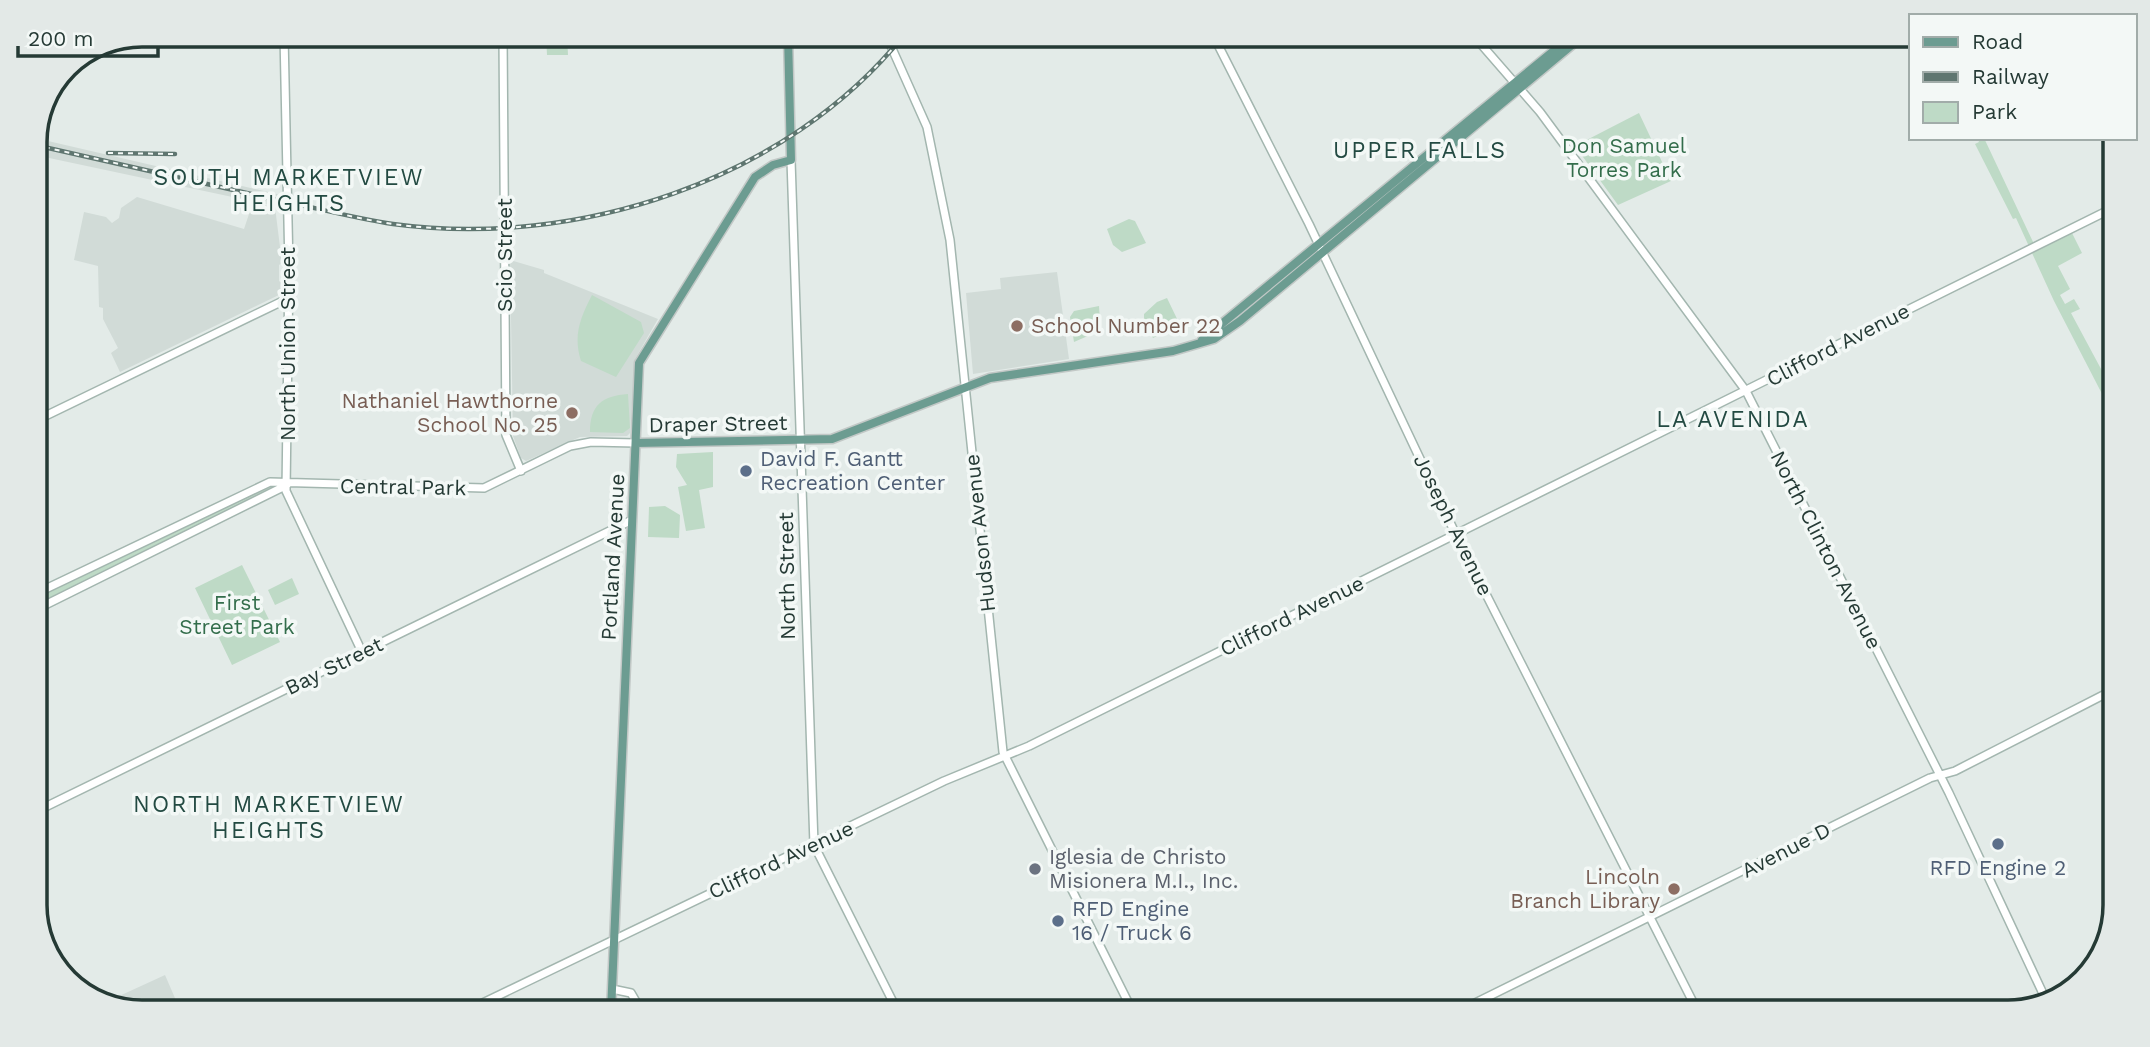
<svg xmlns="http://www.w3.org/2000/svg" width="2150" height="1047" viewBox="0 0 2150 1047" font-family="'Work Sans',sans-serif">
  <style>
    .built { fill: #d1dbd7 }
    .green { fill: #bedac6 }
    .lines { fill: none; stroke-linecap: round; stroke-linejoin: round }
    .secondary-casing { stroke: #a3b6af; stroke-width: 10 }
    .primary-casing { stroke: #c2c8c6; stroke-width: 11 }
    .secondary { stroke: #fff; stroke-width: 7 }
    .primary { stroke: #6c9c91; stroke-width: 8 }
    .rail-casing { stroke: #5f7670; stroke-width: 4.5 }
    .rail { stroke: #f3f8f6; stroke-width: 2; stroke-dasharray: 5; stroke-linecap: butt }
    .education-dot { fill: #8d6e63; stroke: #f3f8f6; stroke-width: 2.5 }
    .service-dot { fill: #5c6f8a; stroke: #f3f8f6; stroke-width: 2.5 }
    .worship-dot { fill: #6b7280; stroke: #f3f8f6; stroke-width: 2.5 }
    .labels { text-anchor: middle; stroke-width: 7; stroke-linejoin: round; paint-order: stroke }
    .park-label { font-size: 21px; fill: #336d4b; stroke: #f3f8f6 }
    .street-label { font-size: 21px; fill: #253a35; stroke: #f3f8f6 }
    .education-label { font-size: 21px; fill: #785e54; stroke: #f3f8f6; text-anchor: end }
    .service-label { font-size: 21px; fill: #4e5e75; stroke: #f3f8f6; text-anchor: start }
    .worship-label { font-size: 21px; fill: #5b616d; stroke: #f3f8f6; text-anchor: start }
    .neighbourhood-label { font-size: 23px; letter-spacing: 2px; fill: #234a42; stroke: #f3f8f6 }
    .rim { fill: none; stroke: #253a35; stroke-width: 3.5 }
  </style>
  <rect width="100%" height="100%" fill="#e3ebe8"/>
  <path class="built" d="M35,138l255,59 -6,11 -249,-53z
    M137,197l107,32 6,-18 5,1 3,-8 17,3 7,56 -3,2v16l4,3v9l-163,79 -9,-19 7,-5 -15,-29v-11l-4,-1 -1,-41 -24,-6 10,-48 22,5 6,6 7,-5 2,-10z
    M510,260l34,10v3l114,46 -23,40 -5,74 -3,3 -47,1 -54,24 -5,-3 -8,-22z
    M1057,272l12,87 -96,15 -7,-81 35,-4 -1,-11z
    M165,975l16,37h-38l-39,-9z"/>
  <path class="green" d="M546,35h21l1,20h-21z
    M1639,113l32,68 -53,24 -43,-59z
    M1977,138h7l51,108 35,-17 12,24 -24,13 12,23 -10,6 5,9 9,-5 6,10 -9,4 44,82v24l-61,-118 -38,-83 -3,1 -38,-75 4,-2z
    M1129,219l6,2 11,22 -24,9 -9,-7 -6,-16z
    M592,295l49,27 3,11 -28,44 -35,-16c-8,-25 -1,-43 11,-66z
    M1167,298l13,27 -27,13 -9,-15v-9l13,-12z
    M1099,306l1,15 -3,11 -23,10 -4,-25 4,-6z
    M628,394l2,34 -7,5 -33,-1c0,-27 12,-36 38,-38z
    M713,452v35l-14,3 6,38 -19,3 -8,-44 9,-2 -11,-18 1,-13z
    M272,486h6l-243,121v-10l224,-109z
    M665,506l15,9 -1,23 -31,-1 1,-30z
    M242,565l38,77 -48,23 -37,-77z
    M292,578l7,16 -24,11 -7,-15z"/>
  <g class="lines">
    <defs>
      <path id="secondary" d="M284,35l5,233 -3,223 76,161
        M503,35l3,400 15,36
        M886,35l41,92 23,113 53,512 130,260
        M1213,35l96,189 147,311 242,477
        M1473,35l67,77 206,279 203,402 97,207
        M791,160l23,685 84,167
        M35,421l254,-123
        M35,594l235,-112 214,6 86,-42 21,-4 45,1
        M35,610l252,-125
        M35,812l597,-292
        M612,989l19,4 11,19
        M464,1012l480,-231 85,-35 1086,-539
        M1457,1012l473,-234 25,-7 160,-82"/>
      <path id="primary" d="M1202,340l371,-305
        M636,443l196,-4 158,-61 183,-27 41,-12 26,-18 344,-286
        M611,1012l28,-649 116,-186 18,-12 18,-5 -3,-125"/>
    </defs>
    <use href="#secondary" class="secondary-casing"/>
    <use href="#primary" class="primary-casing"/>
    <use href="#secondary" class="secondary"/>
    <use href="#primary" class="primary"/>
    <defs>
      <path id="rail" d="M35,145c80,18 159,36 238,54 40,8 80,19 120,25 183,25 394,-43 511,-189
        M108,153l67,1"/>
    </defs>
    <use href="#rail" class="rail-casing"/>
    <use href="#rail" class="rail"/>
  </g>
  <g class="education-dot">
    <circle cx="1017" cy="326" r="7"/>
    <circle cx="572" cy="413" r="7"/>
    <circle cx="1674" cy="889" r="7"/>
  </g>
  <g class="service-dot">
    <circle cx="746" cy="471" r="7"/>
    <circle cx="1998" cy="844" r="7"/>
    <circle cx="1058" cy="921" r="7"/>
  </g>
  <circle class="worship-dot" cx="1035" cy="869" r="7"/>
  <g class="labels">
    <g class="park-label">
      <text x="1624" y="153">Don Samuel<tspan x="1624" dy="24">Torres Park</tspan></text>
      <text x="237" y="610">First<tspan x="237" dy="24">Street Park</tspan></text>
    </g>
    <g class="street-label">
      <text transform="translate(505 255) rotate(-90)" y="7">Scio Street</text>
      <text transform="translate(288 344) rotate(-90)" y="7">North Union Street</text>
      <text transform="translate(1838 345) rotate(-27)" y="7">Clifford Avenue</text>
      <text transform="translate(718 424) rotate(-1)" y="7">Draper Street</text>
      <text transform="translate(403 487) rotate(1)" y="7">Central Park</text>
      <text transform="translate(1453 525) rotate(64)" y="7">Joseph Avenue</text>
      <text transform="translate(980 533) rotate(-96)" y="7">Hudson Avenue</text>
      <text transform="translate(1826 550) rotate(63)" y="7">North Clinton Avenue</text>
      <text transform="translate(613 557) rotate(-87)" y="7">Portland Avenue</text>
      <text transform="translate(787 576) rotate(-91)" y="7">North Street</text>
      <text transform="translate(1292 616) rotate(-26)" y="7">Clifford Avenue</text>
      <text transform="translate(334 666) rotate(-26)" y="7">Bay Street</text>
      <text transform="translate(1786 850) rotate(-27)" y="7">Avenue D</text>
      <text transform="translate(781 860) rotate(-25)" y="7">Clifford Avenue</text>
    </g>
    <g class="education-label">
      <text x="1031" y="333" text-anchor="start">School Number 22</text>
      <text x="558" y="408">Nathaniel Hawthorne<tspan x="558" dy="24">School No. 25</tspan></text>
      <text x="1660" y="884">Lincoln<tspan x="1660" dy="24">Branch Library</tspan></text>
    </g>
    <g class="service-label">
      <text x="760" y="466">David F. Gantt<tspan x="760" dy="24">Recreation Center</tspan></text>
      <text x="1998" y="875" text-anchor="middle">RFD Engine 2</text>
      <text x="1072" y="916">RFD Engine<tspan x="1072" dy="24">16 / Truck 6</tspan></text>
    </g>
    <g class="worship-label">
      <text x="1049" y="864">Iglesia de Christo<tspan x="1049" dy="24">Misionera M.I., Inc.</tspan></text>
    </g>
    <g class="neighbourhood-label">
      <text x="1420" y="158">UPPER FALLS</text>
      <text x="289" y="185">SOUTH MARKETVIEW<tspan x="289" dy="26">HEIGHTS</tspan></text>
      <text x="1733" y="427">LA AVENIDA</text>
      <text x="269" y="812">NORTH MARKETVIEW<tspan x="269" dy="26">HEIGHTS</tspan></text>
    </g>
  </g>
  <path d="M0 0H2150V1047H0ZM142 47H2008A95 95 0 0 1 2103 142V905A95 95 0 0 1 2008 1000H142A95 95 0 0 1 47 905V142A95 95 0 0 1 142 47Z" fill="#e3e9e7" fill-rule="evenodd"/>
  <path class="rim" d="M142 47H2008A95 95 0 0 1 2103 142V905A95 95 0 0 1 2008 1000H142A95 95 0 0 1 47 905V142A95 95 0 0 1 142 47Z"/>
  <rect x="1909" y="14" width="228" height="126" fill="#f3f8f6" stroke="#a1aca9" stroke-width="2"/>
  <rect x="1923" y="37" width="35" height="10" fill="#6c9c91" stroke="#a1aca9" stroke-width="2"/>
  <text x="1972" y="49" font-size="21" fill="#253a35">Road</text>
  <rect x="1923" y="72" width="35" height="10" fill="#5f7670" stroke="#a1aca9" stroke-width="2"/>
  <text x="1972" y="84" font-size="21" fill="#253a35">Railway</text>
  <rect x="1923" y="102" width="35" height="21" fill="#bedac6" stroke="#a1aca9" stroke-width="2"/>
  <text x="1972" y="119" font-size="21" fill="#253a35">Park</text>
  <path d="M18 46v10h140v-10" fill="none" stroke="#253a35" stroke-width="3.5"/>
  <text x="28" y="46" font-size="21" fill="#253a35" stroke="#f3f8f6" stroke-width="5" paint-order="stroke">200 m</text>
</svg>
